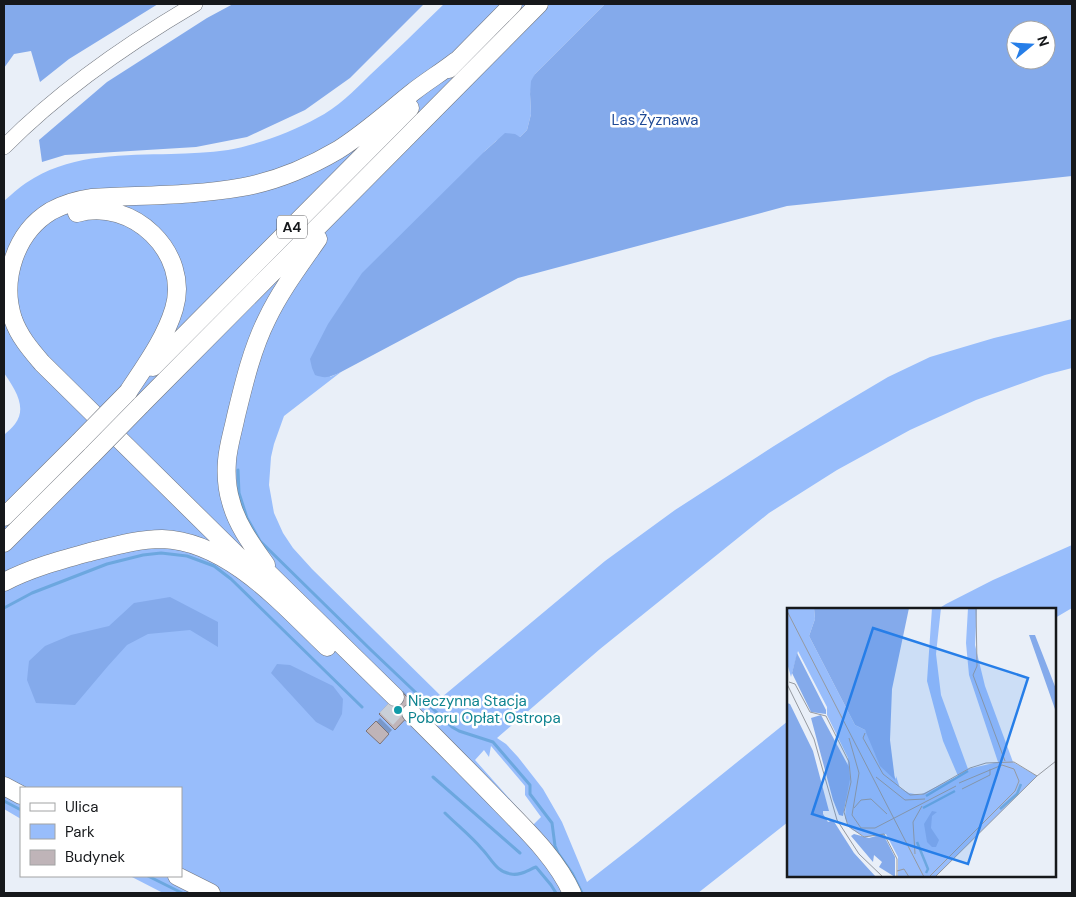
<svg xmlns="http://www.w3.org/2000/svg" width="1076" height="897" viewBox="0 0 1076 897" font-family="'DM Sans',sans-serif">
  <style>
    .green { fill: #98bdfb; fill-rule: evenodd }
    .forest { fill: #84aaeb; fill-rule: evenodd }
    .shadow { fill: #0003 }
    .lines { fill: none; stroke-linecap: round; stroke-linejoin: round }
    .stream { stroke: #6ca7df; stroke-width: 3 }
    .building { fill: #bfb4b8; stroke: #7d7376 }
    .highway-tunnel { stroke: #c9cfd7; stroke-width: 18; stroke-dasharray: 18 9; stroke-linecap: butt }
    .major-casing { stroke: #70757e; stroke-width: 16 }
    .highway-casing { stroke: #70757e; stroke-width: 19 }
    .major { stroke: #fff; stroke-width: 15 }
    .highway { stroke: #fff; stroke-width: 18 }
    .highway-bridge-casing { stroke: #70757e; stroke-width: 19; stroke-linecap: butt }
    .highway-bridge { stroke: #fff; stroke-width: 18 }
    .culture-dot { fill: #0f9aa8; stroke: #fff; stroke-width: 2 }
    .labels { text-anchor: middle; stroke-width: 5; stroke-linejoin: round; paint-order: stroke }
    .shield { fill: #fff; stroke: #5c5d5f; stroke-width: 1 }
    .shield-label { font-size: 14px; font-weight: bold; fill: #16181b }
    .park-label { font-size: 15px; fill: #1f4a96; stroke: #fff }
    .culture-label { font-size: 15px; fill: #0d838f; stroke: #fff; text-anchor: start }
    .inset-river { fill: none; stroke: #6ca7df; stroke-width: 2.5 }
    .inset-road { fill: none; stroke: #9599a0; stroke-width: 1 }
    .view { fill: #267ee8; fill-opacity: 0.15; stroke: #267ee8; stroke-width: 2.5 }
    .inset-edge { fill: none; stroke: #16181b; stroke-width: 2.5 }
  </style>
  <rect width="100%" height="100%" fill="#e9eff8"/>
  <path class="green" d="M444,4h161l-70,70 -5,20 1,20 -4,16 -7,7 -13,-3 -11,7 -11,10 -155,226 11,-5 -57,44 -10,28 -3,13 -2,28 5,28 9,20 10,15 19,21 130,128 163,-136 70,-51 99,-64 60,-37 54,-32 42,-20 64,-19 78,-19v49l-27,7 -69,25 -66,30 -73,40 -68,43 -169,136 -103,89 9,6 12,13 25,32 19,33 25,60 50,-39 151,-122v101l-90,71h-535l-33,-17h51v-88h-160v31l-17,-10v-374c3,-3 8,-7 11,-11 13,-17 -1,-36 -11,-51v-172c9,-8 19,-17 30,-23 41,-24 91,-23 137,-24 19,-1 38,-1 57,-4 28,-5 64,-18 89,-32 20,-10 37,-27 53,-43 25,-23 49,-47 74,-71zM491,746l34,40v9l16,22 -8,8 -58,-65 9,-10 5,7z
    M1072,545v63l-17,10v-8l-117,-1 8,-5 47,-24z"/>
  <path class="forest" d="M4,4h154l-89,55 -29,23 -9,-31 -17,3 -10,14z
    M233,4h191l-74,74 -45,32 -58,27 -51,10 -131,8 -23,7 -3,-22 68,-58 100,-64z
    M605,4h467v172l-285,30 -269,72 -177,94c-11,5 -15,7 -26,3l-3,-7 -2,-9 18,-35 34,-51 123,-122 20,-18 10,1 5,3 7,-7 4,-16 -1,-20 1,-13 4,-7zM1016,30h30v30h-30z
    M170,597l48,25v25l-28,-17 -42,4 -21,11 -19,21 -33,39 -39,-2 -9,-23 2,-19 16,-15 26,-11 38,-9 25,-23z
    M277,664l13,1 43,21 10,13 -1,15 -9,17 -17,-9 -45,-49z"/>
  <path class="shadow" d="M403,691l14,14 -22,23 -15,-14z
    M380,718l12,12 -12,13 -12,-12z"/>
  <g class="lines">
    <path class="stream" d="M238,470l1,23 8,25 13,23 111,109 81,77 7,4 34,11 37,43v9l22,29 3,23 3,7 14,20 10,20
      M4,608l28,-15 75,-29 36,-9 18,-2 26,3 27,10 17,13 131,128
      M433,777l87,76
      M4,801l17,9
      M445,813c12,12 26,23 37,36 9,9 14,23 29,25 9,2 17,-4 25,-7l15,18 5,8
      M148,876l34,17"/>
  </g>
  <path class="building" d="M401,691l16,16 -22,23 -16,-16z
    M376,721l13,13 -9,10 -14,-13z"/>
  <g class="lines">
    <path class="highway-tunnel" d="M386,706l17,16"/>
    <defs>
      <path id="major" d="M4,147c56,-57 123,-103 191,-143"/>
      <path id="highway" d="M449,69l64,-65
        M77,213c55,-16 114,40 97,96 -9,30 -29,57 -46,83
        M153,367l257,-259
        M141,405l398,-401
        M4,517l75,-75
        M4,543l88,-88
        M252,557l143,140
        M266,565c-14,-20 -29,-40 -35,-63 -4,-13 -5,-28 -4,-41 1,-15 6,-30 9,-45 8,-33 16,-67 31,-97 14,-29 33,-54 51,-80
        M4,582c27,-14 57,-22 86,-30 24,-6 48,-13 72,-13 66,2 121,66 165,108
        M264,586l-17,-21 -205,-202c-12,-14 -23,-27 -29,-44 -13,-40 3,-87 38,-108 13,-7 27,-11 41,-13 50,-3 101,-2 151,-11 33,-6 66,-20 95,-37 27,-17 50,-38 75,-58 14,-11 29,-20 43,-31
        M411,713c30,30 60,60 89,90 27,28 56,55 72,90
        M4,786l17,9
        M177,876l34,17"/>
    </defs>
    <use href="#major" class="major-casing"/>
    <use href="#highway" class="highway-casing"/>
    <use href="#major" class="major"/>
    <use href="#highway" class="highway"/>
    <defs>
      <path id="highway-bridge" d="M79,442l49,-50
        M92,455l49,-50"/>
    </defs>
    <use href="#highway-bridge" class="highway-bridge-casing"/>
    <use href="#highway-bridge" class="highway-bridge"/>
  </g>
  <circle class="culture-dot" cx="398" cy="710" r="5"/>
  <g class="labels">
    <rect class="shield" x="277" y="215.5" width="30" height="23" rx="4"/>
    <g class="shield-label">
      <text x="292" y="232">A4</text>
    </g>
    <g class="park-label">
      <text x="655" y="125">Las Żyznawa</text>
    </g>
    <g class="culture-label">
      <text x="408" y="706">Nieczynna Stacja<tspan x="408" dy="17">Poboru Opłat Ostropa</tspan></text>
    </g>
  </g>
  <g transform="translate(787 608)">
    <rect width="269" height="269" fill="#e9eff8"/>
    <path d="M0,0h27l1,11 -6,17 46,89 10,5 31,49v-3l4,12 9,5 11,2 38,-19 -15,-35 -16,-60 5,-73h9l-5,46 5,41 27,74 30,-7 -29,-87 -3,-32 2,-35h9l-2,37 10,41 28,76 24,14 -102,101h-37v-20l-12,-23 -21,3 -14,-8 -6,-11 3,-60 -21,-43v-8l-29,-56 -7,26 -4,-14z" fill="#98bdfb"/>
    <path d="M27,0h95l-17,81 -2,51 5,40 -15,-14 -15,-36 -10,-5 -46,-89 6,-17zM242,27h6l16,41 5,13v23zM10,45l29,57v4l-15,-2 -19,-39zM0,95l3,1 23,47 16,60h-6v3l5,8 5,-2 21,33 22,24h-89zM34,107l28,52 1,12 -7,37 -4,-1 -6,-15 -22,-82zM145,203l5,1 -5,4 -1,12 8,12 -3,7h-4l-5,-5 -3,-18zM67,226l15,4 14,-4 12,23v20l-16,-10 3,-5 -8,-7 -1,7 -22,-26z" fill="#84aaeb"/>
    <path class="inset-river" d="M139,188l42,-25M136,200l32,-17M213,201l17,-15 4,-10M130,234l11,27 -2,4"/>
    <path class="inset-road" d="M189,0l1,58 -4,9 32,86M0,3l137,266M2,74l6,2 15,28 16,4 23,46 2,20 -7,30 4,14 16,11 20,-3 13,25v18M0,76l27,55 23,81 22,34 24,23M78,125l-2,5 20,36 27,21 14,-1 46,-26 16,-5 28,-1 23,14 -102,101M62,130l10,35 -7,42 9,13h14l81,-42M250,168l19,-15M89,169l29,23 20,-1M175,181l28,-14v-6M67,200l7,-8 10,-1 16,15M128,246l-2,-32 9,-16M110,263l7,-2 5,8M142,269l86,-86 4,-10 -5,-12 -12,-4 -43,18"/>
    <path class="view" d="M86,20l155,50 -60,186 -156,-50z"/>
    <rect width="269" height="269" class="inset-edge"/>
  </g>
  <rect width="1076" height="897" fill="none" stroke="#16181b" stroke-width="10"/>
  <rect x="20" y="787" width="162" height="90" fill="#ffffff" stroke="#a2a3a4"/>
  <rect x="30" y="803" width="25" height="8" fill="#ffffff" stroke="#a2a3a4"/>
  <text x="65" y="812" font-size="15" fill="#16181b">Ulica</text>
  <rect x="30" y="824" width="25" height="15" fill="#98bdfb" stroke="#a2a3a4"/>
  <text x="65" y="837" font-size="15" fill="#16181b">Park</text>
  <rect x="30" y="850" width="25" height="15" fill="#bfb4b8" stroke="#a2a3a4"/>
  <text x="65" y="862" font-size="15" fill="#16181b">Budynek</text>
  <g transform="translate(1031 45) rotate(72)"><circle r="24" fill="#ffffff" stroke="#a2a3a4"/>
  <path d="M0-4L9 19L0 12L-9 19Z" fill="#267ee8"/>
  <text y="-8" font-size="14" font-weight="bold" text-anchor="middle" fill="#16181b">N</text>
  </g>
</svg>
